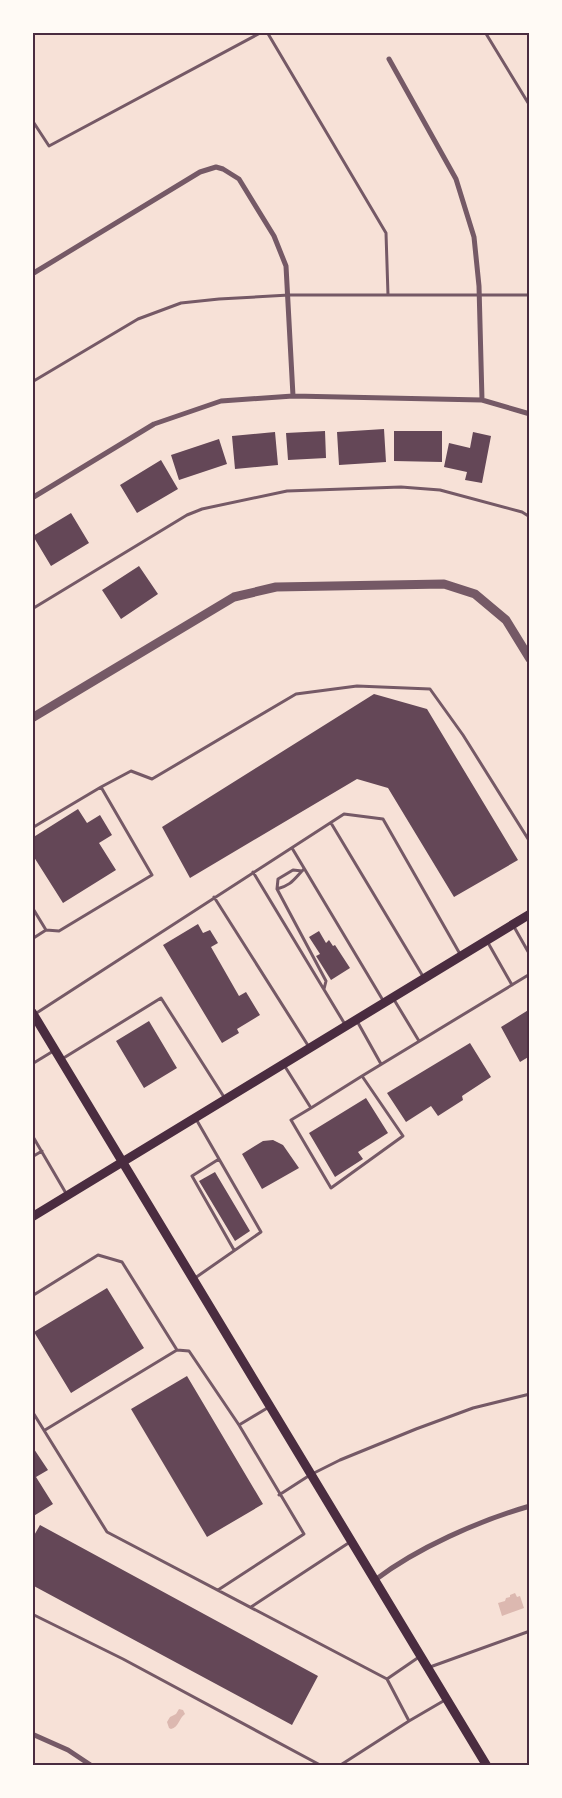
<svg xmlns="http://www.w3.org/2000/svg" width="562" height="1798" viewBox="0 0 562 1798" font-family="'Golos Text',sans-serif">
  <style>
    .water { fill: #dcb8b0 }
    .building { fill: #644757 }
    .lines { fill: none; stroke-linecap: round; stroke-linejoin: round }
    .service { stroke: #755966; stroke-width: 3 }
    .minor { stroke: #755966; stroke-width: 5 }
    .tertiary { stroke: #755966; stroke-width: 9 }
    .secondary { stroke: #4a2c40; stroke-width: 9 }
    .neatline { fill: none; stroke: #4a2c40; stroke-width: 2 }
  </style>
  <rect width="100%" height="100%" fill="#f7e1d7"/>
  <path class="water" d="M515,1593l2,4 3,-1 4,12 -22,8 -4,-13 7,-2 1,-3 4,-1v-2z
    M179,1709l4,1 2,4c-6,4 -6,13 -14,15l-2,-1 -2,-6 3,-5 6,-3z"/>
  <path class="building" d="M384,429l2,33 -47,3 -2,-33z
    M325,431l1,27 -38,2 -2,-27z
    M394,431h48v31l-48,-1z
    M275,432l3,33 -43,4 -3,-33z
    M473,432l18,4 -9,47 -17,-3 2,-8 -23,-5 5,-24 21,5z
    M219,439l8,25 -48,16 -8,-25z
    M161,460l17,29 -41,24 -17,-28z
    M71,513l18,30 -38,23 -18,-30z
    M139,566l19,28 -37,25 -19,-29z
    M374,694l53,15 91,151 -64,37 -66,-109 -31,-9 -167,99 -28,-51z
    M78,809l9,14 13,-8 12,20 -13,8 17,27 -53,33 -31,-49v-16z
    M198,924l5,9 7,-3 8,13 -7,4 28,49 7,-4 14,23 -23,14 2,4 -17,10 -59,-98z
    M319,931l7,12 3,-3 4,6 2,-1 15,23 -19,12 -15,-24 4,-2 -11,-17z
    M530,1009v47l-10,6 -19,-35z
    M149,1021l28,47 -33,20 -28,-47z
    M470,1043l21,34 -29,19 1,4 -25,16 -7,-10 -25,16 -19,-29z
    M366,1098l22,35 -30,19 5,7 -28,18 -26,-44z
    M273,1140l10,5 16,23 -37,21 -20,-35 21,-13z
    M215,1172l35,59 -15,10 -36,-60z
    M107,1288l37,60 -73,45 -37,-61z
    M187,1376l76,128 -56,33 -76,-128z
    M32,1446l16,24 -12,7 17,27 -21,13z
    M40,1525l278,151 -26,49 -260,-140v-46z"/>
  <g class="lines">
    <path class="service" d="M267,32l119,201 2,62
      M485,32l45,74
      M32,120l17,26 213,-114
      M32,382l106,-63 43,-16 38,-4 70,-4h241
      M32,609l155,-94 15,-6 85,-18 114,-4 39,3 82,22 8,5
      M331,823l93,155
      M32,828l69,-41
      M292,848l92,154
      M304,869c-10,10 -12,16 -27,20l49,92 -2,8
      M253,872l93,154
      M277,889l1,-10 15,-9 9,1
      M214,897l95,150
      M32,907l14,23
      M513,925l17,30
      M32,939l14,-9 13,1 93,-56 -51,-88 30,-16 21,8 144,-85 61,-8 73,3 33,46 67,107
      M487,941l25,44
      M393,998l26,43
      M35,1014l309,-200 39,5 77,135
      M357,1021l24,43
      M62,1059l99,-61 63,99
      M32,1064l23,-14
      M284,1065l27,43 -20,12 40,68 72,-52 -41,-60 -51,32
      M362,1076l168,-102
      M32,1135l35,60
      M32,1157l10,-6
      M219,1159l-27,17 42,74
      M195,1278l66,-46 -65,-113
      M32,1296l66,-41 24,7 55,88 12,1 50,74 30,-18
      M32,1411l75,121 280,147 32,-22
      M45,1430l132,-80
      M279,1495l31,-20 30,-15 76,-31 57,-21 57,-14
      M218,1590l86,-56 -65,-109
      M251,1607l99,-65
      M32,1614l91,45 199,107
      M430,1667l100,-36
      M387,1679l22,42 36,-21
      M339,1766l70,-45"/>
    <path class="minor" d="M389,59l67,120 18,58 5,49 3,114
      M32,274l168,-102 16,-5 7,2 16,10 35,57 12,30 7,130
      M32,498l122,-74 67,-23 72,-5 189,4 48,14
      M375,1580c42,-32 103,-59 155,-74
      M32,1734l36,16 24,16"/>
    <path class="tertiary" d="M32,718l202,-121 42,-10 168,-3 31,10 31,26 24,39"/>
    <path class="secondary" d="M32,1012l455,754
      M32,1217l498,-303"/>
  </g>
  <rect width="562" height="1798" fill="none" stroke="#fffaf5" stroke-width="68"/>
  <rect x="34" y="34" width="494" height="1730" class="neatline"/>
</svg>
